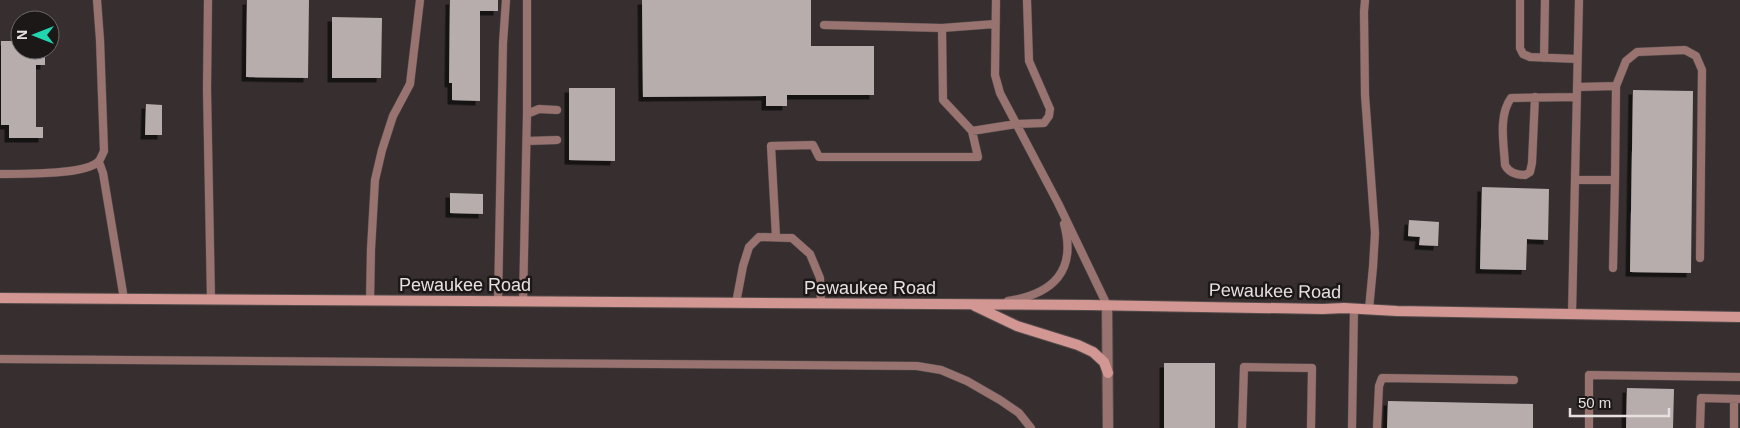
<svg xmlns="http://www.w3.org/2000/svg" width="1740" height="428" viewBox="0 0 1740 428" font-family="Arial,sans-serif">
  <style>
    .building { fill: #b7adad; filter: url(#shadow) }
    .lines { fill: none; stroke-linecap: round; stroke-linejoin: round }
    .service-casing { stroke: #534b4b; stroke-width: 9 }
    .tertiary-casing { stroke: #534b4b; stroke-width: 12 }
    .secondary-casing { stroke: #534b4b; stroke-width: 12 }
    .service { stroke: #987370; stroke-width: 8 }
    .tertiary { stroke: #987370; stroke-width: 10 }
    .secondary { stroke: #d29792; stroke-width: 10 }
    .labels { text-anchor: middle; stroke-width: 5; stroke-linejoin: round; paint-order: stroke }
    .street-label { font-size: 18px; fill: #e6e1e0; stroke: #1c1818 }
  </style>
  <defs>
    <filter id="shadow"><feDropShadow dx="-4.5" dy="4.5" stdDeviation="0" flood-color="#0009"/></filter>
  </defs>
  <rect width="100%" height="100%" fill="#372f2f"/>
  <path class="building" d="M247,0h62l-1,78 -62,-1z
    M450,0h48v11h-18v90l-28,-1v-17h-3z
    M642,0h169v46h63v49h-87v11h-21v-10l-123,1z
    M332,17l50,1 -1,60h-49z
    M1,41h19v9h25v15h-9v62h7v11h-34v-13h-8z
    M569,88h46v73l-46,-1z
    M1633,90l60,1 -2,182 -61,-1z
    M146,104l16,1v30h-17z
    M1482,187l67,2 -1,51 -21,-1 -1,31 -46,-1z
    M450,193l33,1v20l-33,-1z
    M1409,220l30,2 -1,24 -19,-1 1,-8 -12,-1z
    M1164,363h51v65h-51z
    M1627,388l47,1 -1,39h-47z
    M1388,401l145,3v24h-146z"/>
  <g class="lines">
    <defs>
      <path id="service" d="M208,0l-1,89 4,211
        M527,0v114
        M996,0l-1,75 5,18 58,110 49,102
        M1365,0l-1,12 1,83 10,138 -2,34 -4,42
        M1520,0v48l3,6 7,3 47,2
        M824,25l118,3
        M1544,58l1,-58
        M1577,87l39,-1
        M1535,97l-3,66 -2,9 -5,3c-9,0 -16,-2 -20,-10 -1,-21 -7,-49 6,-67l66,-1
        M972,131l-29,-31 -1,-72 53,-4
        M527,141l30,-1
        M99,162l4,11 21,126
        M0,174c20,0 84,1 98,-12 3,-3 4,-7 6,-11l-4,-111 -3,-40
        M1576,180h39l1,-94 10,-25 11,-9 48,-2 11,6 6,14 -2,188
        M776,237l-5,-91 42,-1 6,12h159l-6,-26 44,-7 28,-1 5,-7 1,-7 -21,-48 -2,-61
        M1613,268l2,-88
        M370,301l1,-52 4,-69 7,-30 11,-34 17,-32 10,-84
        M1008,301c45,-7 69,-30 56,-77
        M498,302l5,-259 3,-43
        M523,302l4,-188 12,-5 18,1
        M736,303l7,-37 6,-19 10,-10 33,1 18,16 10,24 1,26
        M1572,314l7,-314
        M0,359l917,7 24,4 26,11 33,19 19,13 12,15
        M1242,428l2,-61 68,1 -1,60
        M1352,428l2,-120
        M1377,428l2,-42 3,-8 132,2
        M1589,428v-53l151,2
        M1700,428l1,-30 39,1
        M1734,428v-29"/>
      <path id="tertiary" d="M1107,305l1,123"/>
      <path id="secondary" d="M0,298l1088,7 235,4 21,-1 53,3 343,6
        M975,306l42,20 61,19 15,7 11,10 4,11"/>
    </defs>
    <use href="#service" class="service-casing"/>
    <use href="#tertiary" class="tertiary-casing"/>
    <use href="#secondary" class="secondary-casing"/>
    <use href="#service" class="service"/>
    <use href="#tertiary" class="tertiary"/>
    <use href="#secondary" class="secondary"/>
  </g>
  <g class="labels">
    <g class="street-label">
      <text x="465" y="291">Pewaukee Road</text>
      <text x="870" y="294">Pewaukee Road</text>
      <text transform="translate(1275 291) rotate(1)" y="6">Pewaukee Road</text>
    </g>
  </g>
  <g transform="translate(35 35) rotate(270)"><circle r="24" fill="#1c1818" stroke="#6d6868"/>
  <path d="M0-4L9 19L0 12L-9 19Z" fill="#21d5af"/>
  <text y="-8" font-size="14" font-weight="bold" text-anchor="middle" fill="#e6e1e0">N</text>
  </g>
  <path d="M1570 408v8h99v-8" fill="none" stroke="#e6e1e0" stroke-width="2.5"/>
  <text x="1578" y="408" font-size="15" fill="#e6e1e0" stroke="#1c1818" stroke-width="4" paint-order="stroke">50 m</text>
</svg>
